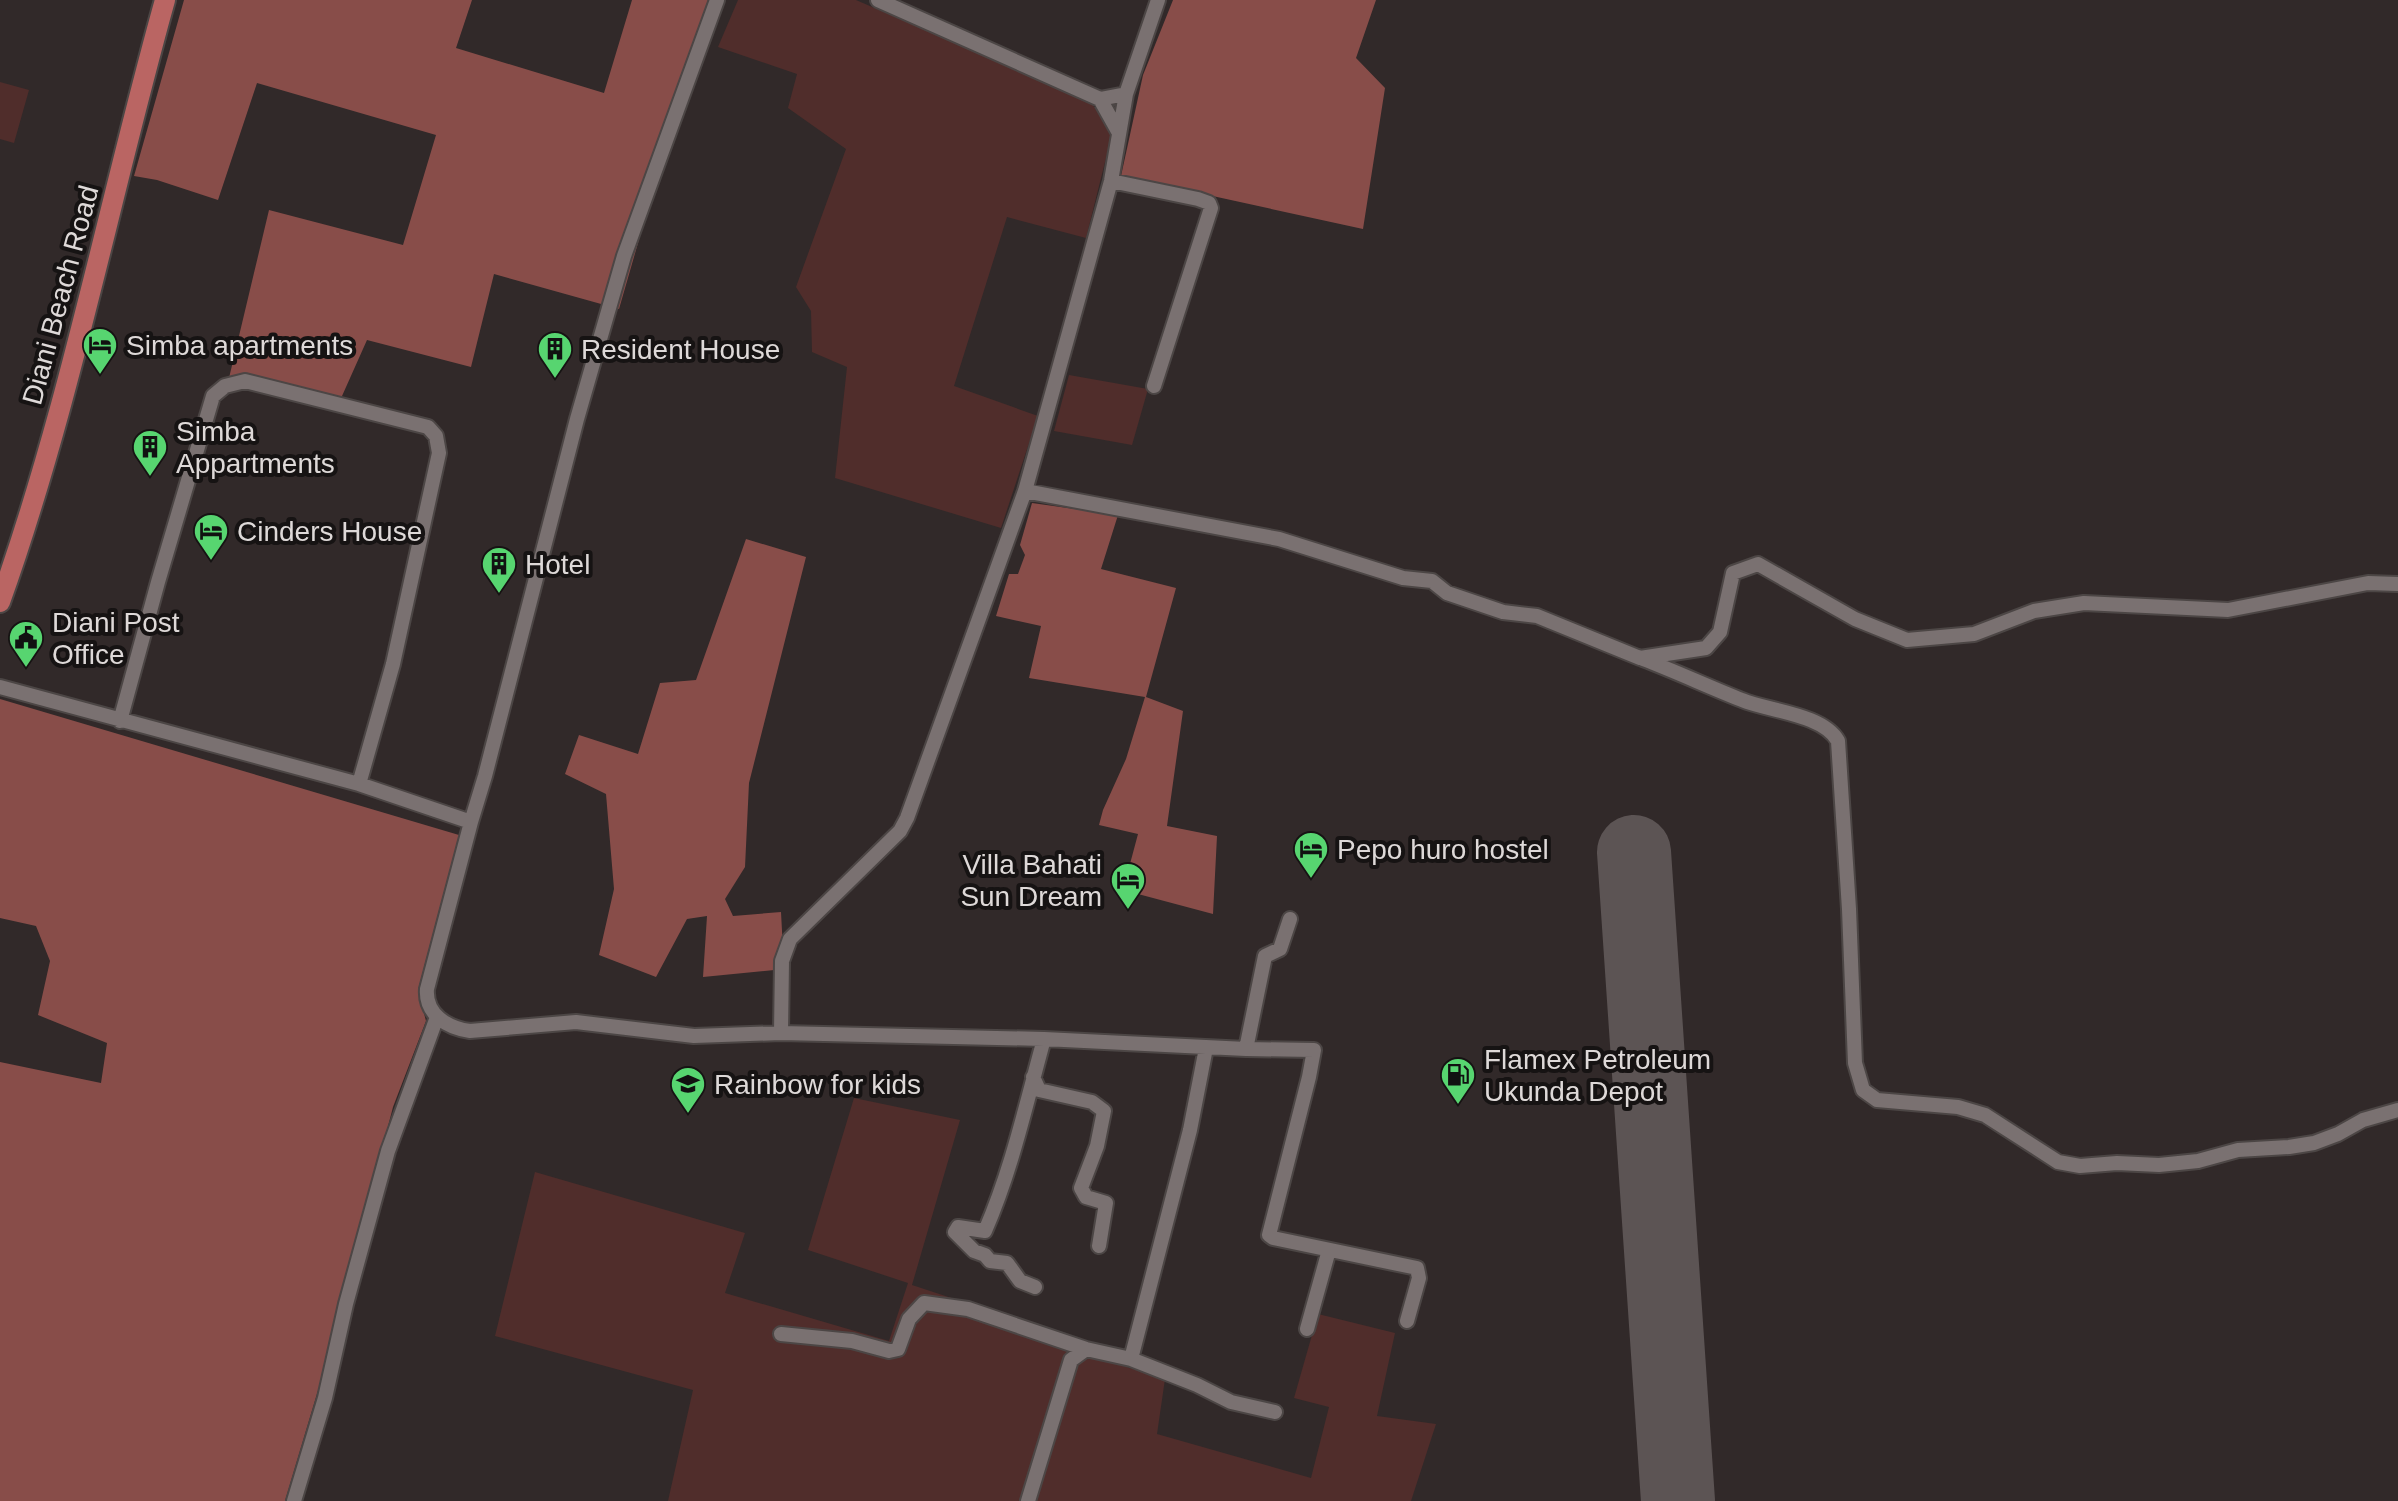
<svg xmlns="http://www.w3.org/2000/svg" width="2398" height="1501" viewBox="0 0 2398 1501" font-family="Helvetica,sans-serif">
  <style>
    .green { fill: #502d2b }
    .forest { fill: #884d49 }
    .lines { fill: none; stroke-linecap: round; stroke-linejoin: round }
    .runway { stroke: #5c5454; stroke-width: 74 }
    .minor-casing { stroke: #4c4645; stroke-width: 18 }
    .primary-casing { stroke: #4c4645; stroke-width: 24 }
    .minor { stroke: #7a7171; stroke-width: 14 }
    .primary { stroke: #ba6563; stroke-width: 20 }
    .labels { text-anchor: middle; stroke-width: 8; stroke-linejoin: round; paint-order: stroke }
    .street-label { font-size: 28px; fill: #ded9d8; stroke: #161313 }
    .poi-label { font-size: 28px; fill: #ded9d8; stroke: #161313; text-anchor: start }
  </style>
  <rect width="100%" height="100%" fill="#312929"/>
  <path class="green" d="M738,0h118l235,102 21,32 -26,104 -79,-21 -53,169 84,30 -37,112 -166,-50 12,-111 -35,-15 -1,-41 -15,-24 50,-138 -58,-41 9,-34 -79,-27z
    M0,82l29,8 -15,53 -14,-4z
    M1069,375l79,14 -16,56 -78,-14z
    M854,1098l106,22 -48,165 155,51 5,14 93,29 -8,55 154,44 18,-71 -35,-9 24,-84 77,19 -18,83 59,8 -25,77h-743l25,-111 -198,-54 40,-164 210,61 -20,60 164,48 19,-58 -100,-33z"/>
  <path class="forest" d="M184,0h288l-16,48 148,45 28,-93h76l-89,309 -125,-35 -23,93 -104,-27 -29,65 -109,-27 40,-168 134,35 33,-110 -179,-52 -39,117 -61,-20 -23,-4z
    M1173,0h203l-20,58 29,30 -22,141 -242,-53 22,-101z
    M1032,503l86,12 -17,54 75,19 -30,109 37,14 -16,115 50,10 -4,78 -90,-24 15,-56 -39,-9 4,-15 23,-51 19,-62 -116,-19 12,-52 -45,-10 13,-42h9l7,-19 -5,-10z
    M746,539l60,18 -57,226 -4,84 -20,32 8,17 48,-4 3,57 -81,8 4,-61 -20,3 -31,58 -57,-22 15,-66 -8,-95 -41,-20 14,-39 59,19 22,-71 36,-3z
    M0,699l459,136 -41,155 8,31 -33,86 -62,240 -46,154h-285v-439l101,21 6,-40 -69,-28 12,-54 -14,-35 -36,-8z"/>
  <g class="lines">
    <path class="runway" d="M1634,852l44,649"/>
    <defs>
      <path id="minor" d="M878,0l222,99 26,-5 32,-94
        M1100,99l19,34
        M1111,181l87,18 11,4 2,5 -57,178
        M1025,491l254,48 124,39 29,3 15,12 56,19 34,4 103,42 66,-10 14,-16 13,-59 25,-9 97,55 52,21 67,-6 60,-23 50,-8 144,7 140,-27 30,1
        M1643,659c34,13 66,28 99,41 26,11 81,14 96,41l11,168 6,154 8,27 14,10 81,7 27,8 73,47 22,4 37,-3 42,2 39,-4 40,-11 51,-3 25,-4 24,-9 25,-14 35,-10
        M0,687l359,97 112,38 -44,167c-2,25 20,39 43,42l106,-9 118,14 87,-3 263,6 202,10 68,1 -5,27 -40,158 4,3 144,30 2,10 -12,43
        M120,721l38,-139 55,-186 12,-10 20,-5 183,46 8,9 3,17 -46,211 -34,120
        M471,822l14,-46 92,-357 47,-163 93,-256
        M781,1033l1,-72 8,-22 110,-108 7,-13 118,-327 86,-310 15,-87
        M1246,1049l19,-93 15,-7 10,-30
        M1033,1077l6,13 53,12 12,9 -7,35 -16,42 5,9 20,6 -7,43
        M1035,1287l-15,-6 -13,-18 -17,-2 -5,-6 -11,-4 -19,-19 3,-5 27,4c27,-62 41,-127 59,-192
        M1307,1329l22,-79
        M781,1334l71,7 37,10 9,-2 11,-30 15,-16 44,6 118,40 45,10 66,26 34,17 44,10
        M1131,1359l59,-229 16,-82
        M294,1501l31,-103 21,-94 42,-153 49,-134
        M1028,1501l43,-141 15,-11"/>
      <path id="primary" d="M0,602c70,-196 109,-402 165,-602"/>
    </defs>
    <use href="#minor" class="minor-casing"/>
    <use href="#primary" class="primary-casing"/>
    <use href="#minor" class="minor"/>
    <use href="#primary" class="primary"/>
  </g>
  <defs>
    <symbol id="hotel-pin" viewBox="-11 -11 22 30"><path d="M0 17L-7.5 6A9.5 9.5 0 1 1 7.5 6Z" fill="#57d570" stroke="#161313"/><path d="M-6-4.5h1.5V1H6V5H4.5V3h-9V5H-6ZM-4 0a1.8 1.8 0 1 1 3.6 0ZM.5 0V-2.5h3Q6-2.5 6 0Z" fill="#111"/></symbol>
    <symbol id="building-pin" viewBox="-11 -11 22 30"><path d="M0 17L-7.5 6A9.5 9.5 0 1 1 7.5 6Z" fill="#57d570" stroke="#161313"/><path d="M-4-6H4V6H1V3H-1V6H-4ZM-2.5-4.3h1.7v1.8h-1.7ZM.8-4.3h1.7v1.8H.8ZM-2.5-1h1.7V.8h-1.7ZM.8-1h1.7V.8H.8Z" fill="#111"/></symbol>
    <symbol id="civic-pin" viewBox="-11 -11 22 30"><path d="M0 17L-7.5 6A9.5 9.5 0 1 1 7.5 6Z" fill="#57d570" stroke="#161313"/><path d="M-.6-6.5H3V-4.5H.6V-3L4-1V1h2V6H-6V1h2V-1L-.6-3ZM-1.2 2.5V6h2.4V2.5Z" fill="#111"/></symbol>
    <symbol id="fuel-pin" viewBox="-11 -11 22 30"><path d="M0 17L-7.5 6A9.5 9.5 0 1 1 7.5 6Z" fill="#57d570" stroke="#161313"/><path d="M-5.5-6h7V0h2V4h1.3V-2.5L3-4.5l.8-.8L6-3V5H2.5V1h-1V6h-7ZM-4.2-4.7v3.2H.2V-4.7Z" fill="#111"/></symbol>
    <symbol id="school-pin" viewBox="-11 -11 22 30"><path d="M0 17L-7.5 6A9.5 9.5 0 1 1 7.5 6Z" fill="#57d570" stroke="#161313"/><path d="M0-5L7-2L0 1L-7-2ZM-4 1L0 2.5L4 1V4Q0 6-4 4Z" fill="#111"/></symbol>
  </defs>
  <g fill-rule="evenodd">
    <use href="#hotel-pin" x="80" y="325" width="40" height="54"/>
    <use href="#building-pin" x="535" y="329" width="40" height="54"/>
    <use href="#building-pin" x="130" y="427" width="40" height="54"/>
    <use href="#hotel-pin" x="191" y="511" width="40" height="54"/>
    <use href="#building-pin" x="479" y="544" width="40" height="54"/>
    <use href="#civic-pin" x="6" y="618" width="40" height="54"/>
    <use href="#hotel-pin" x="1291" y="829" width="40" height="54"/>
    <use href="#hotel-pin" x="1108" y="860" width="40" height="54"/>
    <use href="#fuel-pin" x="1438" y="1055" width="40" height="54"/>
    <use href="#school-pin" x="668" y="1064" width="40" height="54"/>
  </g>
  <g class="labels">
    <g class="street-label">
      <text transform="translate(60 295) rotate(-75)" y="10">Diani Beach Road</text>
    </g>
    <g class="poi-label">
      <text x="126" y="355">Simba apartments</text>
      <text x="581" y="359">Resident House</text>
      <text x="176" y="441">Simba<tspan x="176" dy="32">Appartments</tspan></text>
      <text x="237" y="541">Cinders House</text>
      <text x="525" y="574">Hotel</text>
      <text x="52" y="632">Diani Post<tspan x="52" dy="32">Office</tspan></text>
      <text x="1337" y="859">Pepo huro hostel</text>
      <text x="1102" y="874" text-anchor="end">Villa Bahati<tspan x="1102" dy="32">Sun Dream</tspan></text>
      <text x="1484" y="1069">Flamex Petroleum<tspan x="1484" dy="32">Ukunda Depot</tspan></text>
      <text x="714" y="1094">Rainbow for kids</text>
    </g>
  </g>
</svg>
